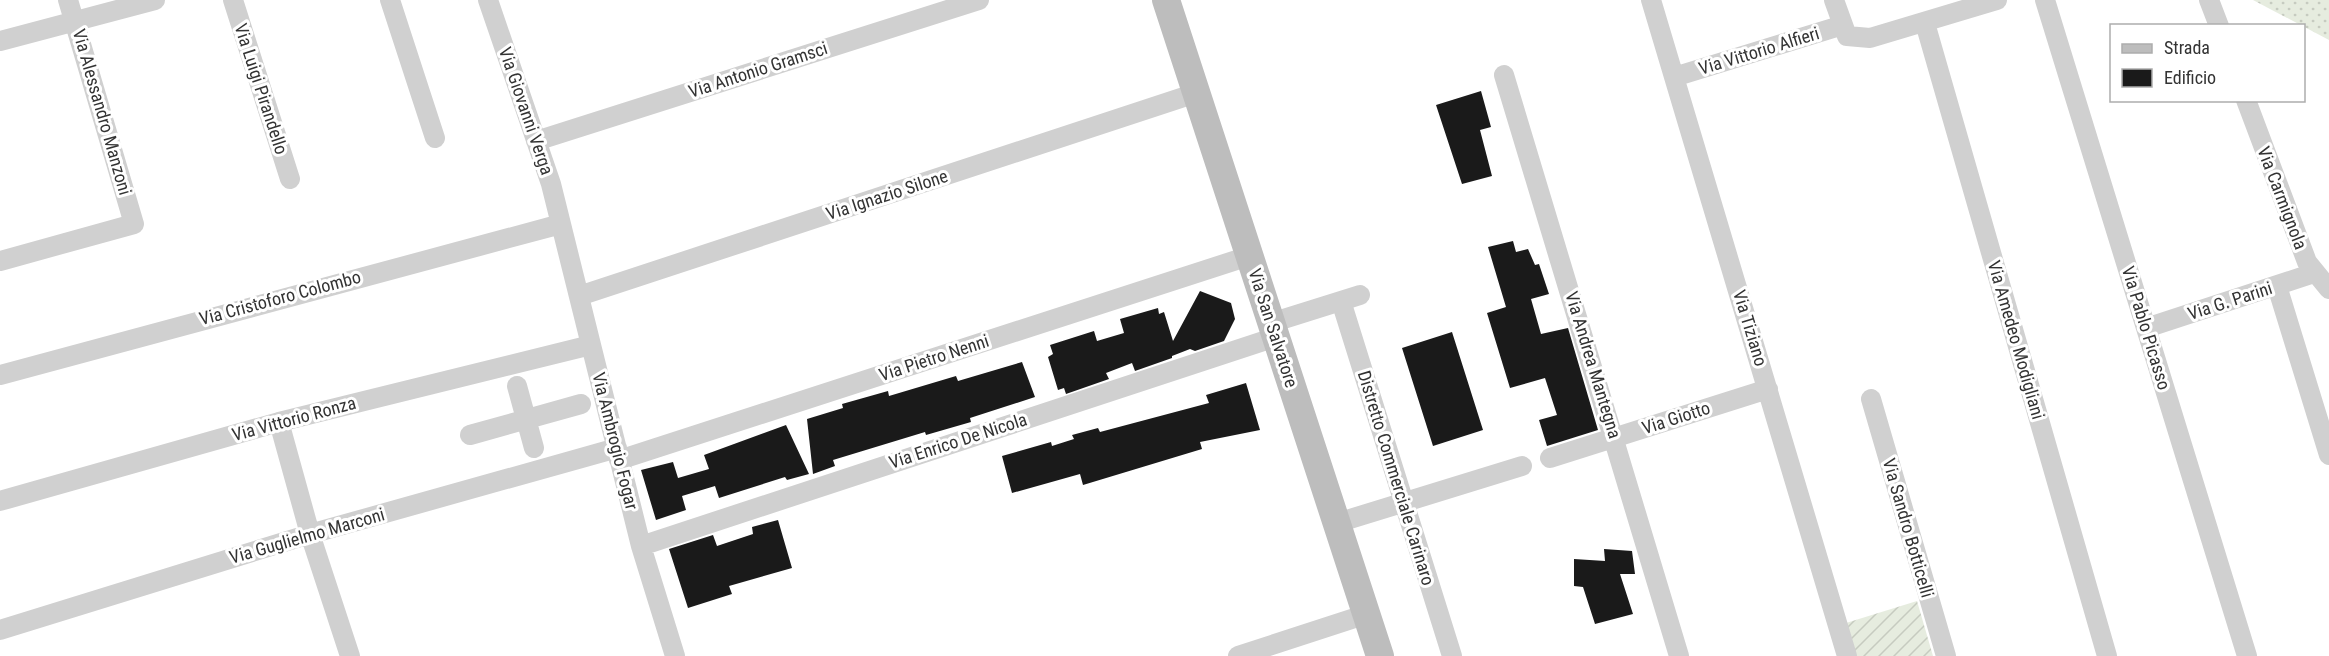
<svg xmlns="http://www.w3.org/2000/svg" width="2329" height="656" viewBox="0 0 2329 656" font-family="'Roboto Condensed',sans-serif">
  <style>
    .grass { fill: url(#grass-dots) }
    .garden { fill: url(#garden-furrows) }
    .building { fill: #1a1a1a }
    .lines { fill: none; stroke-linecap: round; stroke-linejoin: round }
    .street { stroke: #d0d0d0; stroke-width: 20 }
    .secondary { stroke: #bdbdbd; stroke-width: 28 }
    .labels { text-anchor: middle; stroke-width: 6; stroke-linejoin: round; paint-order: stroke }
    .street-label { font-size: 18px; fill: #333; stroke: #fff }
  </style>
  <defs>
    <pattern id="grass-dots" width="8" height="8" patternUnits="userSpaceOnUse" patternTransform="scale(1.5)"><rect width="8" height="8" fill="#e6ecdf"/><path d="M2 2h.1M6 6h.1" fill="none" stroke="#c6cbc0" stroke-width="1.8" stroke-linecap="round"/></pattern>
    <pattern id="garden-furrows" width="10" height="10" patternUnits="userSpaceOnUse" patternTransform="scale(1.5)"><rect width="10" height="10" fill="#e6ecdf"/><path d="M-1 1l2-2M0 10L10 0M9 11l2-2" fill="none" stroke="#c6cbc0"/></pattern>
  </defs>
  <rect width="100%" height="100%" fill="#fff"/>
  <path class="grass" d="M2253,0h76v40z"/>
  <path class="garden" d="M1917,601l16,55h-77l-10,-33z"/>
  <path class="building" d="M1481,91l10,36 -11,3 12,46 -30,8 -26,-79z
    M1513,241l3,11 12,-3 7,16 4,-1 10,30 -18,5 10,35 27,-6 30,102 -51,16 -8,-26 18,-5 -12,-37 -35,10 -23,-75 19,-6 -18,-60z
    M1200,291l31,12 4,16 -11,22 -29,10 -5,-2 -18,7v2l-37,13 -3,-8 -26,10 3,6 -43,15 -2,-6 -6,2 -10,-33 5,-3 -3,-9 44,-14 3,10 27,-8 -4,-14 38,-11 1,6 5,-2 9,29z
    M1452,332l31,98 -50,16 -31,-98z
    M1022,362l13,35 -65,21 1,4 -45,13 -1,-3 -92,28 2,6 -22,8 -6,-55 36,-11 -1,-4 46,-13 1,5 67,-20 2,5z
    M1246,383l14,47 -60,12 2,7 -119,36 -3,-11 -68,19 -10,-37 49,-14 1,4 22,-7 -2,-4 26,-7 2,4 109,-29 -3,-8z
    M786,425l23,49 -22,6 -2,-3 -66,21 -4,-12 -33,10 4,14 -30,10 -15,-50 32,-8 5,16 31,-9 -5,-14z
    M778,520l14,48 -63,18 3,8 -44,14 -19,-59 44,-14 4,11 36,-12 -1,-7z
    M1604,549l28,2 3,23h-15l13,40 -38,10 -12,-37 -9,-1v-27l31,2z"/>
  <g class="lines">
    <path class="street" d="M233,0l57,179
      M390,0l45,138
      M488,0l63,184 90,362 34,110
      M1651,0l196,656
      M1834,0l13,36 23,2 127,-38
      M2045,0l202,656
      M2209,0l10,26
      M1925,23l182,633
      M0,41l155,-41
      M1504,75l175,581
      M1674,77l169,-52
      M2246,100l61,162 22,27
      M536,141l443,-141
      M0,261l134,-37 -66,-224
      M2277,286l52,169
      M579,296l617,-203
      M1341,301l111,355
      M1271,323l89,-28
      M2146,328l168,-55
      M0,375l561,-151
      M517,386l17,62
      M1871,399l75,257
      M279,422l31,112 40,122
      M470,435l111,-31
      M1550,458l218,-69
      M619,460l630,-204
      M0,501l279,-79 312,-77
      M1337,523l185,-57
      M641,546l635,-209
      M0,630l310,-96 307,-86
      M1238,656l129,-42"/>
    <path class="secondary" d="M1166,0l214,656"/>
  </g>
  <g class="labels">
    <g class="street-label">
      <text transform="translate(1759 51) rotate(-17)" y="6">Via Vittorio Alfieri</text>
      <text transform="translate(758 70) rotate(-18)" y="6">Via Antonio Gramsci</text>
      <text transform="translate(261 89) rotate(72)" y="6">Via Luigi Pirandello</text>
      <text transform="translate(526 111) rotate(71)" y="6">Via Giovanni Verga</text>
      <text transform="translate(102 112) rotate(74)" y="6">Via Alessandro Manzoni</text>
      <text transform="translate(887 195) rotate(-18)" y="6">Via Ignazio Silone</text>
      <text transform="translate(2282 198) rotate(69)" y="6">Via Carmignola</text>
      <text transform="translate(280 298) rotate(-15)" y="6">Via Cristoforo Colombo</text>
      <text transform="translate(2230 301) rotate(-18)" y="6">Via G. Parini</text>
      <text transform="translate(1273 328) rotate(72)" y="6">Via San Salvatore</text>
      <text transform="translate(1750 328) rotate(73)" y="6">Via Tiziano</text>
      <text transform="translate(2146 328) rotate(73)" y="6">Via Pablo Picasso</text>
      <text transform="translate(2016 340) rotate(74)" y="6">Via Amedeo Modigliani</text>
      <text transform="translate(934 358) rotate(-18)" y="6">Via Pietro Nenni</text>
      <text transform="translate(1593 365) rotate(73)" y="6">Via Andrea Mantegna</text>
      <text transform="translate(1676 418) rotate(-18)" y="6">Via Giotto</text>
      <text transform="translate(294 419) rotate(-15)" y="6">Via Vittorio Ronza</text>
      <text transform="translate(615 441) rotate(76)" y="6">Via Ambrogio Fogar</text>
      <text transform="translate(958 441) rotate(-18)" y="6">Via Enrico De Nicola</text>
      <text transform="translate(1396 478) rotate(73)" y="6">Distretto Commerciale Carinaro</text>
      <text transform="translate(1908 528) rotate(74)" y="6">Via Sandro Botticelli</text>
      <text transform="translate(307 536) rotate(-16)" y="6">Via Guglielmo Marconi</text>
    </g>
  </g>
  <rect x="2110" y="24" width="195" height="78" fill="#ffffff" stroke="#adadad" stroke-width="1.5"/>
  <rect x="2122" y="44" width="30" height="9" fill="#bdbdbd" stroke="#adadad" stroke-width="1.5"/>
  <text x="2164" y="54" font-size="18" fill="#333333">Strada</text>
  <rect x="2122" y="69" width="30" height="18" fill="#1a1a1a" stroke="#adadad" stroke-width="1.5"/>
  <text x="2164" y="84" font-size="18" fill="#333333">Edificio</text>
</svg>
